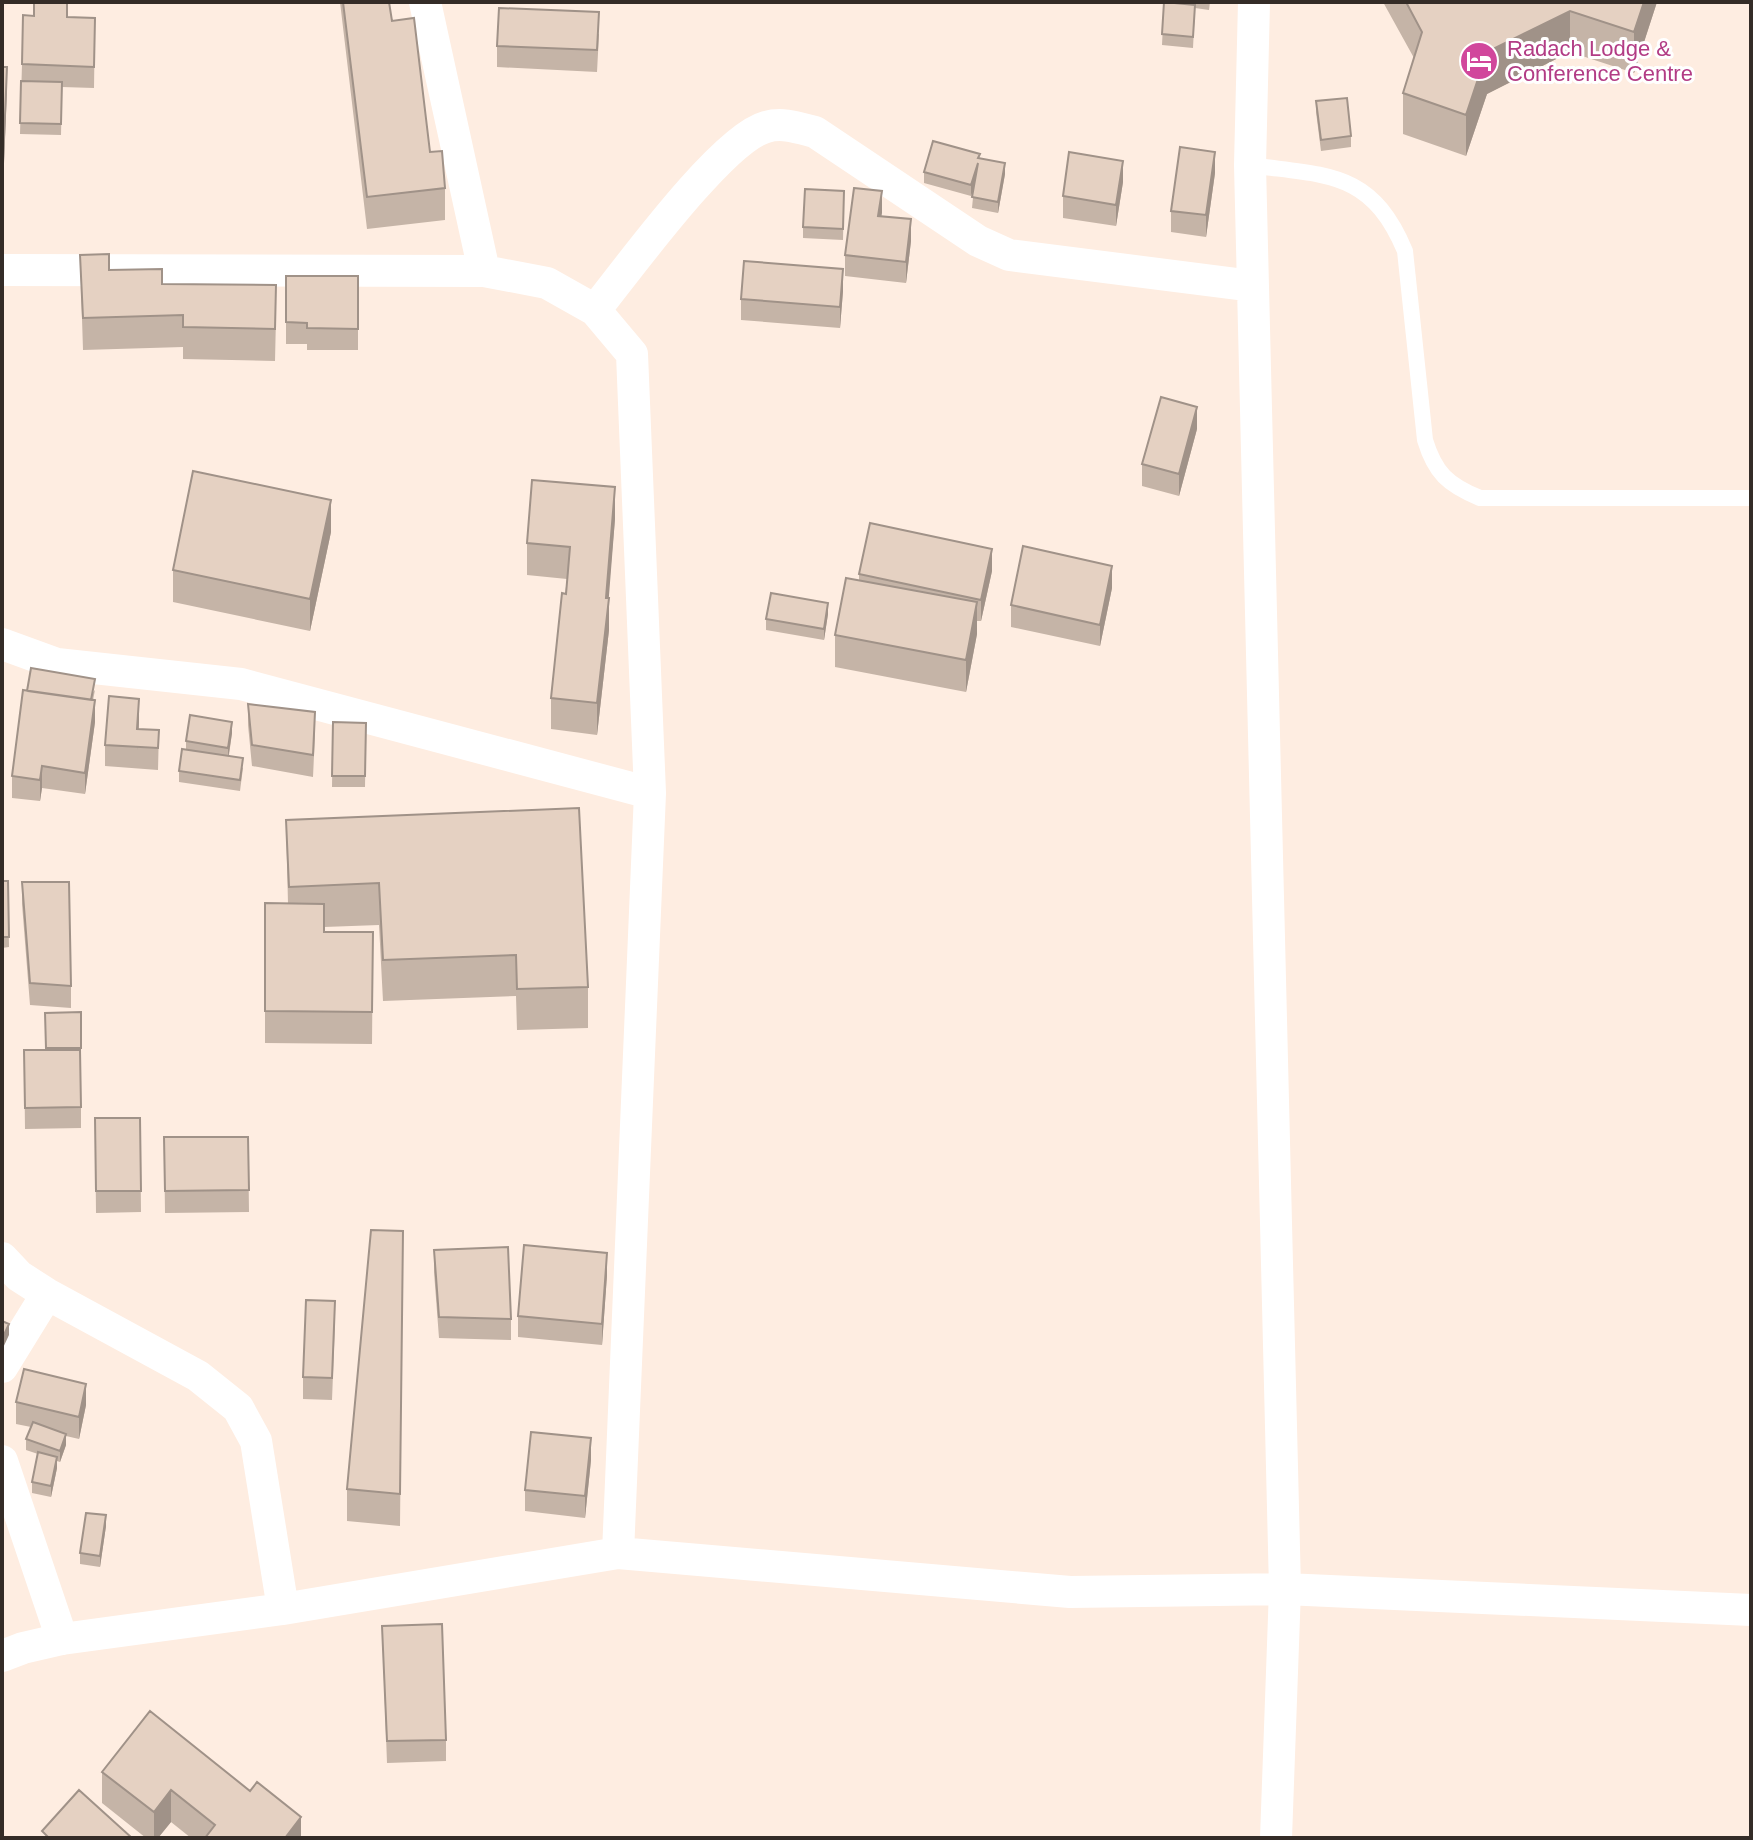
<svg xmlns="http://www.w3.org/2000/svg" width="1753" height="1840" viewBox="0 0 1753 1840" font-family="Helvetica,sans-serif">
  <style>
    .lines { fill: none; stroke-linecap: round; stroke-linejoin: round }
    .service { stroke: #fff; stroke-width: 16 }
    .minor { stroke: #fff; stroke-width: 32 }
    .wall { fill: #c5b4a7 }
    .shaded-wall { fill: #a09288 }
    .building { fill: #e5d1c2; stroke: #a09288; stroke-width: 2 }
    .labels { text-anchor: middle; stroke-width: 6; stroke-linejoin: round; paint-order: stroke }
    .hotel-label { font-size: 22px; fill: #b23c85; stroke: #fff; text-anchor: start }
  </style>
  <rect width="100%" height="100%" fill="#feede1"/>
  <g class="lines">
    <path class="service" d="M1250,165c77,11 121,5 155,86l20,189c10,33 23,45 55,58h271"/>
    <path class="minor" d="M425,2l59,269
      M1254,2l-4,163 35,1424 -9,249
      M2,270l482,1 63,12 48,27 37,44 18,439 -32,760
      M595,310c33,-41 127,-171 171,-183 17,-5 33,1 49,5l163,109 31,14 244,31
      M2,644l55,20 184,20 409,109
      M2,1258l17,18 28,18 151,82 40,32 18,33 27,168
      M2,1367l45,-73
      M2,1461l60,178
      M2,1656l21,-8 39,-9 221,-30 335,-56 452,39 215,-3 466,21"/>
  </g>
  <path class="wall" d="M340,2h49l3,19 38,131 15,36v32l-78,9z
    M1164,2h46l-1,8 -14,-2 -2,40 -31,-3z
    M1383,2h274l-23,71 -64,-21 -83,42 -21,62 -63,-22v-41l11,-35z
    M67,17l28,1 -1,70 -32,-1 -1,48 -41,-1 2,-70z
    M599,34l-2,38 -100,-5v-21z
    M1316,101l35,35v11l-30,4 -5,-39z
    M980,159l25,15 -7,39 -26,-5 2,-21 -3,9 -47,-13v-11z
    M1215,173l-9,64 -35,-5v-21z
    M1123,182l-7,44 -53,-8v-22z
    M844,191l-1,49 -40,-2v-11z
    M881,216l30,25 -5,42 -61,-7v-21z
    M80,255l29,15 167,47 -1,44 -92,-2v-12l-100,3z
    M286,276l72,53v21h-51v-6h-21z
    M843,291l-3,37 -99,-8v-21z
    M1197,429l-18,67 -37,-10v-22z
    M615,519l-7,79 1,32 -12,105 -46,-6v-31l16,-119 -40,-4v-32z
    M331,532l-21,99 -137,-29v-32z
    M992,571l-11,50h-4v13l-11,58 -131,-25v-32l24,-55v-6z
    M1112,588l-12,58 -89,-19v-22z
    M828,614l-4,26 -58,-10v-11z
    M95,690l-2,10 2,22 -10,72 -43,-6 -2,13 -28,-3v-22z
    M248,704l67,30 -2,43 -61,-11 -4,-41z
    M139,721v8l20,1 -1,40 -53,-4v-21z
    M333,722l33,1 -1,64h-33z
    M232,733l-3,22 14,13 -3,23 -61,-9v-11l7,-22v-8z
    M286,820l302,167v41l-71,2 -1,-34 -133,5 -4,-76 -55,2v5h49l-1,112 -107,-1v-140l23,1z
    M2,881h6l1,66 -7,1z
    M22,882l49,104v22l-41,-3 -8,-101z
    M81,1012v116l-56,1 -1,-79h22l-1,-37z
    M95,1118h45l1,94 -45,1z
    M164,1137h84l1,75 -84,1z
    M403,1231l-3,295 -53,-5v-32z
    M434,1250l77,69v21l-72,-2 -5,-66z
    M607,1275l-5,70 -84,-8v-21z
    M335,1323l-3,77 -29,-1v-22z
    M16,1402l70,3 -7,34 -13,-3v9l-6,17 -3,-1v7l-6,29 -19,-4v-11l6,-28 -12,-4v-11l5,-12 -15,-3z
    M591,1460l-6,58 -60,-7v-21z
    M106,1526l-6,41 -20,-3v-11z
    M382,1626l64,114v21l-59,2z
    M150,1711l151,127h-110l-20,-16 -13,16h-12l-44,-35v-31z"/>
  <path class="shaded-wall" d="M1644,2h13l-23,71v-41z
    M1570,11v41l-83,42 -21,62v-41l21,-63z
    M7,67v22l-4,96v-21z
    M1215,152v21l-9,64v-22z
    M1123,161v21l-7,44v-21z
    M978,163v11l-7,22v-11z
    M1005,163v11l-7,39v-11z
    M882,191v22l-4,25v-22z
    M911,219v22l-5,42v-21z
    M843,269v22l-3,37v-21z
    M1197,407v22l-18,67v-22z
    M615,487v32l-7,89 1,-10v32l-12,105v-32z
    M331,500v32l-21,99v-32z
    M992,549v22l-11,50v-21z
    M1112,566v22l-12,58v-21z
    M977,602v32l-11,58v-32z
    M828,603v11l-4,26v-11z
    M139,699v22l-2,29v-21z
    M95,700v22l-10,72v-21z
    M232,722v11l-4,26v-11z
    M42,766v22l-2,13v-21z
    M607,1253v22l-5,70v-21z
    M9,1324v11l-7,15v-11z
    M86,1384v21l-7,34v-22z
    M66,1434v11l-6,17v-11z
    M591,1438v22l-6,58v-22z
    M57,1457v11l-6,29v-11z
    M106,1515v11l-6,41v-11z
    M171,1790v32l-13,16h-4v-26z
    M301,1817v21h-16z"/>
  <path class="building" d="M34,2h33v15l28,1 -1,49 -72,-3 1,-49 11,1z
    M343,2h46l3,19 22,-3 16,134 12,-1 3,37 -78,9z
    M1164,2l31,3 -2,32 -31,-3z
    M1406,2h238l-10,30 -64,-21 -83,41 -21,63 -63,-22 19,-61z
    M499,8l100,4 -2,38 -100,-4z
    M2,67h5l-4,97h-1z
    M21,81l41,1 -1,42 -41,-1z
    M1347,98l4,38 -30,4 -5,-39z
    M933,141l47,13 -2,4 27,5 -7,39 -26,-5 6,-34 -7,22 -47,-13z
    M1180,147l35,5 -9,63 -35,-4z
    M1069,152l54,9 -7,44 -53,-9z
    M854,188l28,3 -4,25 33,3 -5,43 -61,-7z
    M805,189l39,2 -1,38 -40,-2z
    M109,254v16l53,-1v15l114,1 -1,44 -92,-2v-12l-100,3 -3,-63z
    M744,261l99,8 -3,38 -99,-8z
    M286,276h72v53l-51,-1v-5l-21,-1z
    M1161,397l36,10 -18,67 -37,-10z
    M193,471l138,29 -21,99 -137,-29z
    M532,480l83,7 -9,111h3l-12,105 -46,-5 11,-105 4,1 4,-47 -43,-4z
    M870,523l122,26 -11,51 -122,-26z
    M1023,546l89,20 -12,59 -89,-20z
    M846,578l131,24 -11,58 -131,-25z
    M771,593l57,10 -4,26 -58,-10z
    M31,668l64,11 -4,21 -64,-9z
    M23,690l72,10 -10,73 -43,-7 -2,14 -28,-4z
    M109,696l30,3 -2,30 22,1 -1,18 -53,-3z
    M248,704l67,8 -2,43 -61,-10z
    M190,715l42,7 -4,26 -42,-7z
    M333,722l33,1 -1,53h-33z
    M182,749l61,9 -3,22 -61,-9z
    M579,808l9,179 -71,2 -1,-34 -133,5 -4,-77 -90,4 -3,-67z
    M2,881h6l1,56h-7z
    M22,882h47l2,104 -41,-3z
    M265,903l59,1v28h49l-1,80 -107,-1z
    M81,1012v36h-35l-1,-35z
    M24,1050h56l1,57 -56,1z
    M95,1118h45l1,73h-45z
    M164,1137h84l1,53 -84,1z
    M371,1230l32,1 -3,263 -53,-5z
    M524,1245l83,8 -5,71 -84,-8z
    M508,1247l3,72 -72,-2 -5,-67z
    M306,1300l29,1 -3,77 -29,-1z
    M2,1321l7,3 -7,15z
    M24,1369l62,15 -7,33 -63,-15z
    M33,1422l33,12 -6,17 -34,-12z
    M531,1432l60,6 -6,58 -60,-6z
    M38,1452l19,5 -6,29 -19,-4z
    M86,1513l20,2 -6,41 -20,-3z
    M442,1624l4,116 -59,1 -5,-115z
    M150,1711l100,80 7,-9 44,35 -16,21h-80l10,-13 -44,-35 -17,22 -52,-40z
    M79,1790l53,48h-83l-7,-7z"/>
  <defs>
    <symbol id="hotel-disc" viewBox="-11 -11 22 22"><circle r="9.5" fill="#d1479c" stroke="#fff"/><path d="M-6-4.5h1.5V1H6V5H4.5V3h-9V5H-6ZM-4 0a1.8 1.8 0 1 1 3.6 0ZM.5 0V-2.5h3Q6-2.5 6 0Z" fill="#fff"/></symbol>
  </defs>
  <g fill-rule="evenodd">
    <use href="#hotel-disc" x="1457" y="39" width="44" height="44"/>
  </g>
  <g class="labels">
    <g class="hotel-label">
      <text x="1507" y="56">Radach Lodge &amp;<tspan x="1507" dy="25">Conference Centre</tspan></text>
    </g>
  </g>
  <rect width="1753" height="1840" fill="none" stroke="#342c27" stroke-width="8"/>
</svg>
